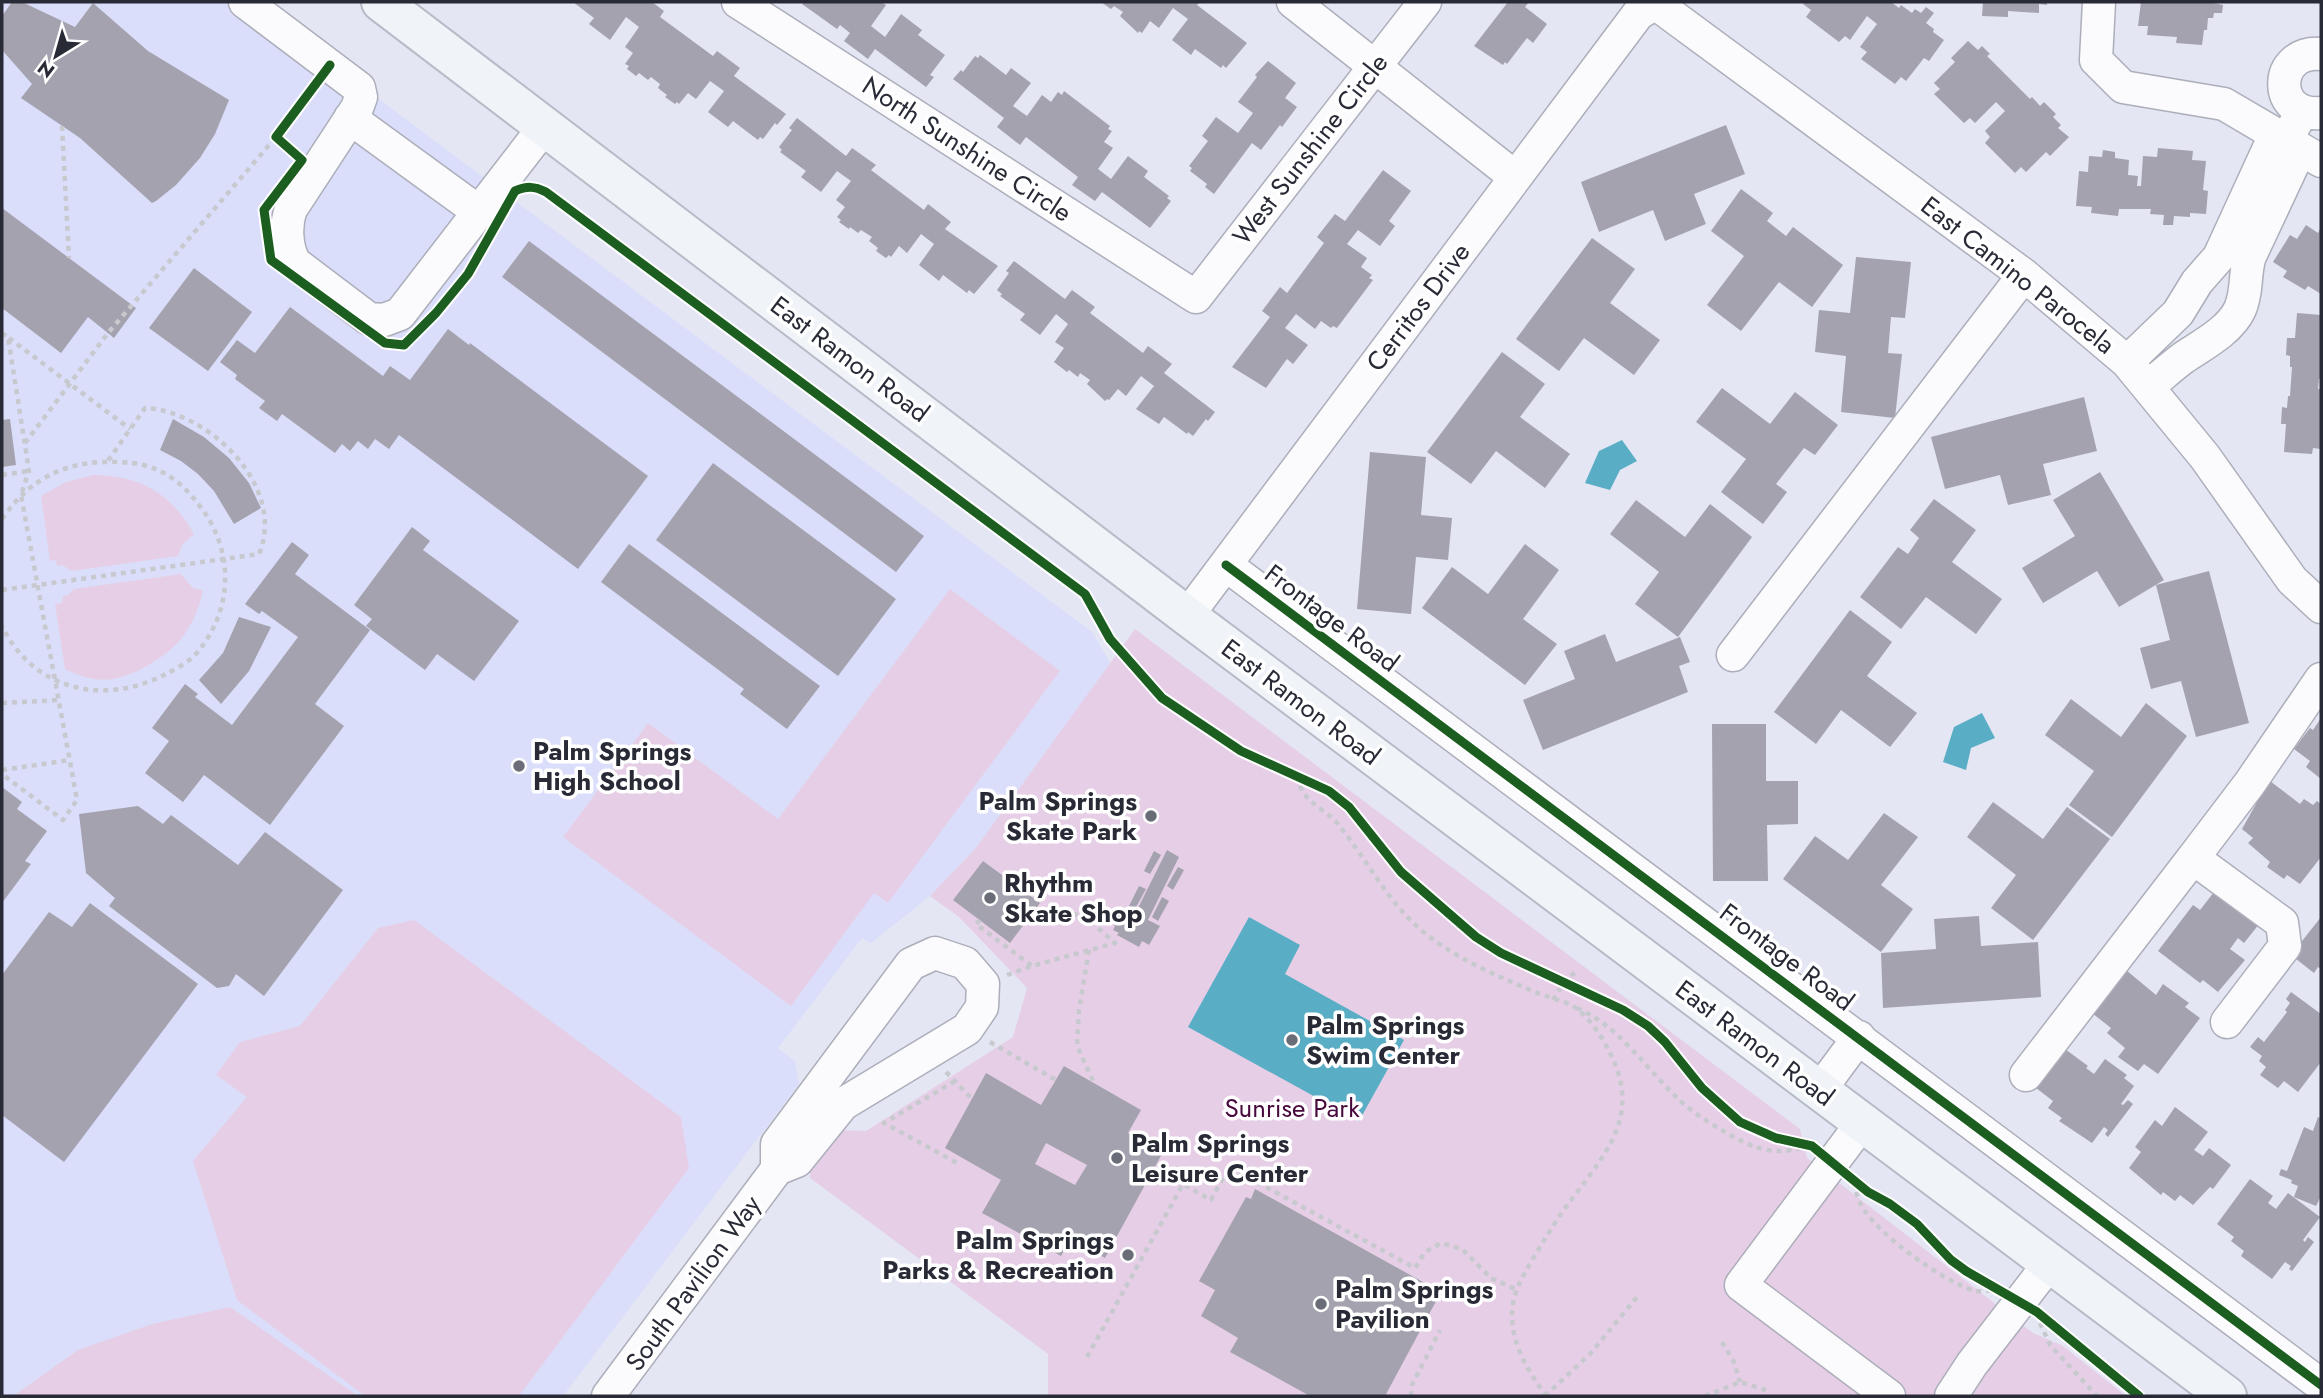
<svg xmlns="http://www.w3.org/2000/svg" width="2323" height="1398" viewBox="0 0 2323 1398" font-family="Jost,sans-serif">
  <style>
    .built { fill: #dadefa }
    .green { fill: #e6cfe6 }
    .water { fill: #59aec6 }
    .building { fill: #a4a2ae; fill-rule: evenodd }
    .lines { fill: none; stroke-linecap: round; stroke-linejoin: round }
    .minor-casing { stroke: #acaeba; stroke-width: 35 }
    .major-casing { stroke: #b6bcc7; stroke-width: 42 }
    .path { stroke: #c7c9ce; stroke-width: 4.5; stroke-dasharray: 5 5; stroke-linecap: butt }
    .minor { stroke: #fbfbfd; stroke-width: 32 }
    .major { stroke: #f0f3f7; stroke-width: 38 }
    .cycleway-casing { stroke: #fff; stroke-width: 13 }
    .cycleway { stroke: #1b5e20; stroke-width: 9 }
    .poi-dot { fill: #6a6c78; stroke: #fff; stroke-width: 2.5 }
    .labels { text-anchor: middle; stroke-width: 7; stroke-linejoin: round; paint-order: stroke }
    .street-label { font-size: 26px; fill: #282a36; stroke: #fff }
    .poi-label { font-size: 26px; font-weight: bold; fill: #282a36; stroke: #fff; text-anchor: start }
    .park-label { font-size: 26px; fill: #480a3d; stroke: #fff }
  </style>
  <rect width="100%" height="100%" fill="#e4e6f4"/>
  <path class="built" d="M2,2h247l843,630 19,32 -136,185 -45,47 -59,47 -9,-5 -84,110 17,13 4,23 -236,312h-561z"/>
  <path class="green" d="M93,475c48,1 77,17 101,59l-12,11 -4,11 -106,15 -10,-6 -5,1 -1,-6 -6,1 -9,-65 25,-14z
    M181,574l12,14 10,2c-7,33 -22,56 -51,73 -32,19 -53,23 -87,6l-10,-65 7,-1 1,-7 5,-1 6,-6z
    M950,589l110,82 -172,232 -14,-10 -83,113 -228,-169 85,-114 130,96z
    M1135,629l665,500 7,29 226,175 30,13 63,50h-1078v-42l-238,-176 -1,-15 27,-33 30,1 147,-94 14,-49 -68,-71 -29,-21 45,-47z
    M414,920l267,197 8,51 -170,228h-154l-128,-96 -44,-139 54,-64 -31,-22 24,-33 60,-16 78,-98z
    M230,1307l128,89h-345l65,-46 74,-26z"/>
  <path class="water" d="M1622,440l15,21 -17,9 -10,20 -25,-7 14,-32z
    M1982,713l13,25 -24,10 -5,22 -23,-8 11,-35z
    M1249,917l51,28 -15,29 119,66 -45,81 -171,-94z"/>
  <path class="building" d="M12,2h10l53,25 18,-24 55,48 81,49 -14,34 -15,24 -24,27 -20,16 -4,2 -72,-65 -59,-40 11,-14 -30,-34v-34z
    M573,2h79l12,9 -4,6 53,39 4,-5 23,17 -6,8 52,38 -9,11 -2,-2 -12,16 -3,-2 -2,3 -25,-19 -5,6 -20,-15 16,-21 -14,-10 -14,18 -8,-6 -9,11 -2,-2 -2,2 -10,-7 2,-2 -9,-7 2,-4 -9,-7 -3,3 -9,-7 -3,3 -9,-7 2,-3 -4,-2 8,-11 -8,-6 14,-20 -13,-10 -16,23 -21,-16 5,-6z
    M804,2h77l5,3 -15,21 14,11 16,-23 21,16 -4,5 27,20 -15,20 4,2 -8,10 -51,-38 -7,10 -24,-18 6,-8 -10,-8 -3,4 -35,-25z
    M1101,2h99l-3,3 50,38 -21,25 -3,-3 -2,3 -26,-19 -4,6 -19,-15 16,-21 -15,-11 -14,20 -9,-7 -8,12 -3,-2 -1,2 -18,-17 3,-4 -9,-6 -3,3z
    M1508,2h21l-4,5 22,17 -14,19 -6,-5 -20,26 -2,-2 -2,3 -29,-19z
    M1805,2h86l8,6 2,-3 11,8 3,-4 6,4 5,-6 8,6 -8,10 8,6 -1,3 11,8 -15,21 -5,-3 -18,23 -5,-4 -6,7 -34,-25 6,-7 -7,-5 17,-23 -10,-8 -17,24 -5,-4 -6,6 -33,-25 5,-7 -8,-6z
    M1983,2h64v3l-8,-1v9l-31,-2v6l-26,-1z
    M2141,2h68l14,3 -1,8h-8l-1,5h-5l-1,12h-3l-2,15 -26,-2 1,-6 -30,-2 1,-9h-10z
    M1968,41l10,9 4,-4 8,8 -3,2 43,43 2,-2 8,9 4,-4 12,12 -3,3 8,8 -3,3 11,9 -19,19 -4,-4 -20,20 -5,-5 -6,6 -30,-30 5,-6 -5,-6 20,-20 -9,-9 -21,21 -5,-5 -6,5 -30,-29 6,-5 -6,-6 21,-21 -4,-4z
    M980,55l26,20 5,-7 20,15 -18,23 14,10 15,-21 9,7 7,-10 4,3 2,-4 46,35 -2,3 4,2 -8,11 9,6 -15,21 13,10 17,-23 20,15 -4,6 25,19 -2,2 4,3 -21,27 -48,-36 -7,9 -23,-16 6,-8 -52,-40 -6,8 -23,-18 7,-9 -51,-39 8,-9 2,2 12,-16 3,2z
    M1268,61l28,22 -11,15 12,9 -15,20 -2,-2 -19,25 -9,-7 -38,51 -9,-7 2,-3 -17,-13 2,-3 -3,-2 19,-25 -6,-5 14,-19 22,16 15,-20 -15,-11 19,-25 -2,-2z
    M797,118l49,38 6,-8 24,17 -5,5 53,40 4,-6 23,18 -6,7 53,37 -24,28 -5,-4 -2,3 -24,-18 -4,6 -20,-16 15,-21 -13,-10 -14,19 -8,-7 -8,11 -2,-2 -3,3 -10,-7 2,-3 -9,-7 3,-4 -11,-7 -3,3 -8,-6 -1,2 -10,-7 2,-2 -4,-3 8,-10 -9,-7 15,-19 -14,-10 -16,21 -20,-15 5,-6 -26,-19 2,-2 -3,-3 13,-17 -3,-2z
    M1726,125l19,49 -51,20 12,30 -41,17 -12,-31 -54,22 -18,-50z
    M2158,148l35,3 -1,9 14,1 -3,29 5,1 -2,23 -16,-1v4l-16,-1 -1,9h-10l1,-10 -14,-1 1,-5h-32l-1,7 -27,-3 1,-6 -16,-1 3,-35 9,1 1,-16 13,1 1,-7 12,2v6l14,2 -1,15 10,1 -1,10h4l2,-30 14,1z
    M1383,170l28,21 -22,30 6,5 -15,20 -22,-16 -11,14 20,14 -6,9 11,8 -3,3 4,2 -36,48 -4,-2 -2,2 -10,-7 -6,8 -19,-15 -11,14 23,17 -15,19 -6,-5 -21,29 -34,-21 38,-50 -8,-6 18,-24 7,6 37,-50 -7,-6 18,-23 10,7z
    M1741,189l32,24 -6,8 19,15 7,-9 50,38 -31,42 -33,-25 -38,49 -34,-26 37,-49 -33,-25z
    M2,208l134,100 -22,30 -26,-21 -27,36 -59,-45z
    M2306,225l12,8 3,-6v67l-13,-8 -3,4 -22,-13 4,-6 -14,-9 17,-27 7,4z
    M1592,238l43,31 -25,34 50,37 -26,35 -50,-37 -25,33 -43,-32z
    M529,241l395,295 -28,36 -394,-295z
    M1856,257l55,5 -6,56 -14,-1 -3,36 14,1 -7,64 -54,-6 5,-56 -31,-4 4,-42 31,3z
    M1014,261l51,38 7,-9 23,17 -5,6 53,40 5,-7 24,18 -8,9 51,39 -7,9 -2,-2 -13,17 -5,-4 -1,2 -23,-17 -5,7 -23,-15 18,-23 -13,-10 -15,20 -8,-7 -9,11 -2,-1 -2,2 -18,-17 3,-4 -10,-7 -2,4 -9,-7 -2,2 -13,-10 10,-14 -9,-6 13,-18 -12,-10 -16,21 -20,-15 5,-6 -25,-18 2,-2 -5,-4 12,-17 -3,-2z
    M194,268l58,44 -44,59 -59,-43z
    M290,307l93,69 7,-10 20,14 38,-51 21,16 1,-2 178,133 -70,93 -179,-134 -10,14 -14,-10 -7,10 -10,-8 -8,10 -8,-7 -7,9 -53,-39 -5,7 -18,-13 6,-7 -30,-22 2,-4 -17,-13 17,-22 18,13z
    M2297,313l24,2v64h-2l-1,10h3v60l-8,-1 -1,6 -28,-2 2,-28h-5l1,-17 5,1 1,-12h2l2,-29h-2v-11l-4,-1 1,-17h8z
    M1502,352l43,32 -25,33 50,37 -25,34 -49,-37 -25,33 -44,-32z
    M1722,388l48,36 25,-32 43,33 -23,30 -11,-7 -28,36 11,8 -24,32 -42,-32 25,-33 -50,-37z
    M2084,397l13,54 -54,13 8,31 -43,10 -8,-30 -55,14 -14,-52z
    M10,419l6,46 -14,2v-47z
    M173,419l31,18 25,21 20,25 12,25 -27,16 -20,-33 -16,-17 -17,-13 -21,-11z
    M1370,452l56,5 -5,58 31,3 -4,42 -32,-3 -5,57 -54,-5z
    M713,463l183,136 -58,77 -182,-136z
    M2100,472l64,108 -45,27 -22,-36 -54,32 -21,-35 53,-32 -22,-36z
    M1934,499l42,31 -24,32 50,37 -26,35 -50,-37 -25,32 -41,-32 38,-50 10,7 11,-16 -9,-8z
    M1636,500l49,37 25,-33 42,33 -74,100 -43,-33 24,-32 -49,-38z
    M412,527l18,14 -7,9 96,71 -45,60 -37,-27 -12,16 -59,-44 6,-7 -18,-14z
    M292,542l17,13 -14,19 75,56 -55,74 29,22 -74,99 -66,-50 -21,27 -38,-29 24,-32 -17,-13 33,-44 13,10 -3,3 37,28 66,-88 -36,-26 -3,3 -14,-10z
    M629,544l191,142 -33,43 -47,-35 4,-5 -143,-107z
    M1525,544l34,26 -36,49 34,25 -32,41 -103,-77 30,-41 36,27z
    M2209,571l40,152 -53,14 -15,-56 -30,8 -11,-41 30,-8 -14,-55z
    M1850,610l42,32 -25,34 50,37 -27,34 -49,-37 -25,34 -42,-32z
    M239,617l32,10 -22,44 -28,33 -22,-24 24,-27z
    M1605,634l11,28 64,-25 10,25 -11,4 9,26 -145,58 -20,-50 52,-21 -11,-28z
    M2071,699l50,38 25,-34 41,33 -75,101 -43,-32 25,-34 -49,-36z
    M2321,718v61l-15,-12 4,-6 -16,-12 16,-21 3,2z
    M1712,724h54v57h32v43l-31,1 1,56h-55z
    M2270,781l30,23 4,-5 9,6 4,-4 4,3v53l-21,27 -13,-9 -3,4 -17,-12 3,-5 -22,-19 5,-5 -11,-9 14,-25 -3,-2z
    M2,787l20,15 -5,7 30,22 -22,30 6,3 -29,39z
    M1993,802l50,37 24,-32 43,32 -77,101 -42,-32 25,-33 -49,-38z
    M138,806l25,18 8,-9 67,50 27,-33 78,58 -79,106 -28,-22 -7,12 -12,2 -108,-82 6,-8 -29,-25 -7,-59z
    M1884,813l34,24 -37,48 32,24 -32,43 -98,-73 32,-43 33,24z
    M1167,850l12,7 -31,63 12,6 -11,19 -7,-4 -3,6 -22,-12 2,-2 -6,-3 2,-4 -2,-2 10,-17 12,7z
    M1154,851l7,4 -11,19 -6,-3z
    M983,861l57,42 -30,40 -57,-43z
    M1178,867l6,3 -11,20 -6,-4z
    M1139,886l7,3 -11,20 -6,-3z
    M2218,887l42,36 -16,20 -6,-5 -8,11 15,11 -27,32 -15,-12 -3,3 -42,-32 35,-46 7,5z
    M1162,897l7,4 -11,20 -6,-4z
    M90,903l108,81 -134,178 -62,-47v-140l47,-63 23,15z
    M1979,916l2,30 57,-4 3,55 -158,11 -2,-55 55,-4 -2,-30z
    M2321,917v52l-3,-2 -4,6 -23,-18z
    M2126,970l30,25 7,-11 26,19 -4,4 15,11 -42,56 -14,-10 -6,7 -20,-14 7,-9 -18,-15 4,-5 -19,-15z
    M2291,992l30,22v48l-23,30 -14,-11 -6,7 -18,-13 6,-8 -7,-6 3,-5 -12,-9 8,-10 6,5 23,-30 -2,-2 5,-7 -4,-4z
    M2065,1049l23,17 -2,2 8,6 11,-15 22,16 -3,3 10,8 -13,18 2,1 5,-5 5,4 -25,33 -3,-3 3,-4 -4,-3 -12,16 -33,-22 3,-3 -14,-10 5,-7 -17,-13z
    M1064,1066l77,44 -13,23 35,19 -58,106 -34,-20 -10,18 -79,-43 19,-33 -56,-32 41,-75 55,32zM1046,1143l41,22 -12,20 -40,-21z
    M2175,1107l33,25 -14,18 9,6 6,-8 22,17 -18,24 -3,-2 -17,18 -13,-10 -5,6 -12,-9 -2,3 -32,-27 12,-16 -6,-5 20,-27 7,6z
    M2318,1117l3,1v78l-5,10 -22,-9 4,-11 -7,-3 1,-3 -13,-5 2,-6 6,2 17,-44 9,4z
    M2250,1179l23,17 -5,7 8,6 12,-16 32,24 -17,23 2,2 3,-5 6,5 -22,29 -3,-2 2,-3 -6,-4 -13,17 -31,-23 3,-5 -13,-10 3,-4 -17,-13z
    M1255,1189l186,103 -56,104h-75l-80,-44 8,-14 -37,-22 14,-26 -16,-9 47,-84 5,2z"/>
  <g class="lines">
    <defs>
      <path id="minor" d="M245,2l114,86 2,9 -4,11 -66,101c-6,16 -5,39 4,54l74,56 15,1 16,-6 145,-188
        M738,2l458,295 229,-295
        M1293,2l222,175
        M2099,2l-3,58 27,27 101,17 97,57
        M2321,54c-49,-4 -49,64 0,59
        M350,118l129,94
        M2127,362l51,-49 19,-31 22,-25 50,-109 17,-8 16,-28
        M2149,386c11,-9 22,-19 34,-28 19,-13 47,-27 57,-49 8,-18 4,-36 10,-53l45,-96 -9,-20
        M1226,565l1095,820
        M1187,616l451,-602 17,-11 369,272 103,87 78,95 87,123 29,27
        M1733,655l291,-380
        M2227,1022l58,-76 -3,-23 -89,-65 57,-75 71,-104
        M2026,1075l167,-217
        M1819,1091l40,-54
        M1862,1123l-121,162 148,111
        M608,1396l169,-227 20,-8 46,-57 124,-75 15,-22 1,-23 -18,-21 -30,-10 -24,11 -134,180v25
        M1951,1396l21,-32 77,-100"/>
      <path id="major" d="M381,2l806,614 1040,780"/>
    </defs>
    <use href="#minor" class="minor-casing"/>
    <use href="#major" class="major-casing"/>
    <path class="path" d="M62,126l7,132
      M2,333l6,4 21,134 -8,24 56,305 -14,20 -61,-46
      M9,338l121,91
      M25,443l83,-110 168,-196
      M2,475l27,-4
      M2,519c29,-42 65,-59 117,-57 36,1 59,15 80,43 36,45 35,106 -4,150 -8,8 -21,15 -31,20 -61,31 -131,15 -162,-49
      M2,590l257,-36c28,-67 -50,-143 -114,-146l-38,54
      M2,703l57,-3
      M2,770l68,-10
      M1299,776c-2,23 25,32 38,47 30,36 51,81 89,111 33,26 69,41 107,57 13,6 29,9 40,15 13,9 24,23 31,36 40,67 8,104 -32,157 -14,18 -26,38 -38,58 -11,19 -22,35 -22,58 0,31 17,57 34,81
      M980,920l-4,4 56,42
      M1089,950l-10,60 -2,36 17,37
      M1007,975l25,-9 83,-23 -26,-23 -24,-10 -11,9
      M1553,1000l10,-16 13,-13
      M1577,1008c46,20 71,65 108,97 14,12 30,21 45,30 29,16 45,20 77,12
      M990,1042l66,38
      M946,1072l26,27
      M955,1081l-71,42 75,41
      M1854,1182c2,7 3,15 6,21 15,30 80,76 112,87 6,2 15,1 22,0
      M2040,1323l10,22 47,51
      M1722,1342l12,20 6,20
      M1087,1357l96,-173 28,16 18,-33 186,101 10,-16 16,-9 21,6 29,29 24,11
      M1411,1396l1,-11 28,-55
      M1545,1396l45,-42 47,-57
      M1705,1396l35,-14 26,8"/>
    <use href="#minor" class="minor"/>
    <use href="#major" class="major"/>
    <defs>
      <path id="cycleway" d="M330,65l-54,72 26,23 -38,50 7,50 114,83 19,2 32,-32 32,-39 47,-83c12,-5 19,-5 31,1l539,402 25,45 52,59 79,53 88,40 20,16 52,65 75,65 25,16 122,57 25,16 17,16 37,46 38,34 36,16 36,8 56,46 22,12 27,20 34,36 15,11 71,41 102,84
        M1226,565l1095,820"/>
    </defs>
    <use href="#cycleway" class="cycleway-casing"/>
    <use href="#cycleway" class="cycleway"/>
  </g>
  <g class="poi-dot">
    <circle cx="519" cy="766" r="7"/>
    <circle cx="1151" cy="816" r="7"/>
    <circle cx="990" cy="898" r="7"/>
    <circle cx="1292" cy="1040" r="7"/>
    <circle cx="1117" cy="1158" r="7"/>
    <circle cx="1128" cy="1255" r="7"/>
    <circle cx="1321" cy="1304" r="7"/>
  </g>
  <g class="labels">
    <g class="street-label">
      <text transform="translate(967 149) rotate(33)" y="9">North Sunshine Circle</text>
      <text transform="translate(1310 149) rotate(-52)" y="9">West Sunshine Circle</text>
      <text transform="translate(2018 275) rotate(38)" y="9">East Camino Parocela</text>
      <text transform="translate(1418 307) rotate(-53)" y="9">Cerritos Drive</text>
      <text transform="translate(850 359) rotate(37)" y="9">East Ramon Road</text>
      <text transform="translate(1332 618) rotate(37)" y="9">Frontage Road</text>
      <text transform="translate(1301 702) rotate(37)" y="9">East Ramon Road</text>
      <text transform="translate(1787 957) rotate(37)" y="9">Frontage Road</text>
      <text transform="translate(1755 1043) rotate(37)" y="9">East Ramon Road</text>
      <text transform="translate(693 1283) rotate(-54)" y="9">South Pavilion Way</text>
    </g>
    <g class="poi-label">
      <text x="533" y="760">Palm Springs<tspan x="533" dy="30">High School</tspan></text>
      <text x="1137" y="810" text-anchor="end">Palm Springs<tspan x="1137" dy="30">Skate Park</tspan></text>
      <text x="1004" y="892">Rhythm<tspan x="1004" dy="30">Skate Shop</tspan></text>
      <text x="1306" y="1034">Palm Springs<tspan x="1306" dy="30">Swim Center</tspan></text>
      <text x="1131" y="1152">Palm Springs<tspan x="1131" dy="30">Leisure Center</tspan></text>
      <text x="1114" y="1249" text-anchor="end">Palm Springs<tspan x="1114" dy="30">Parks &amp; Recreation</tspan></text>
      <text x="1335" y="1298">Palm Springs<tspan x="1335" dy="30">Pavilion</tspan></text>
    </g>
    <g class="park-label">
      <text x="1292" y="1117">Sunrise Park</text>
    </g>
  </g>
  <rect width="2323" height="1398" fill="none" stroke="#282a36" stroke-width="7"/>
  <g transform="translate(56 56) rotate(217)" stroke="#ffffff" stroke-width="5" paint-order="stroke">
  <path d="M0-5L12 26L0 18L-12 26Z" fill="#282a36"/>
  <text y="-10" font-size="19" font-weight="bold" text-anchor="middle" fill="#282a36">N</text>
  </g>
</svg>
